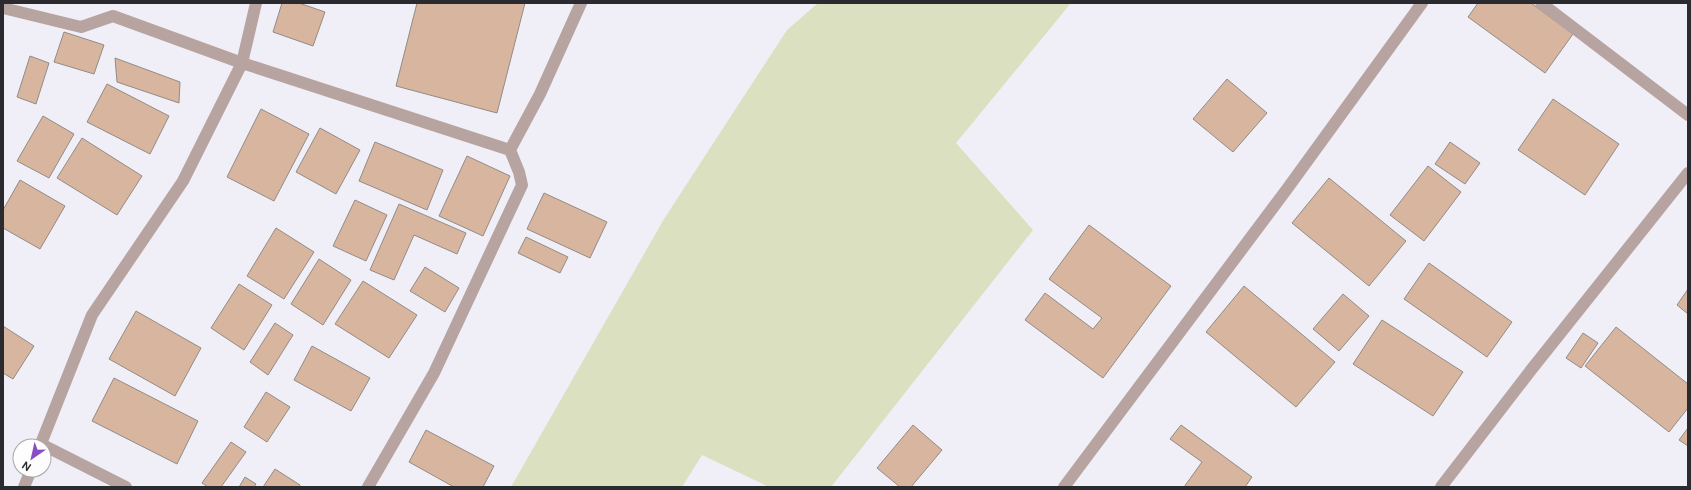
<svg xmlns="http://www.w3.org/2000/svg" width="1691" height="490" viewBox="0 0 1691 490" font-family="'DM Sans',sans-serif">
  <style>
    .green { fill: #dbe0c0 }
    .building { fill: #d7b59f; stroke: #938b85 }
    .lines { fill: none; stroke-linecap: round; stroke-linejoin: round }
    .minor { stroke: #b7a4a0; stroke-width: 12 }
  </style>
  <rect width="100%" height="100%" fill="#f0eff8"/>
  <path class="green" d="M818,3h253l-115,140 77,87 -202,257h-62l-67,-32 -20,32h-171l153,-268 123,-189z"/>
  <path class="building" d="M282,3h17l26,9 -12,34 -40,-14z
    M417,3h108l-28,110 -101,-27z
    M1478,3h53l42,31 -28,39 -77,-56z
    M64,32l40,13 -10,29 -40,-12z
    M30,56l19,7 -13,41 -19,-7z
    M115,58l65,24 -1,21 -62,-21z
    M1227,79l40,34 -34,39 -40,-33z
    M107,84l62,32 -19,38 -63,-32z
    M1553,99l66,45 -34,51 -67,-45z
    M261,109l48,25 -35,67 -47,-24z
    M43,116l31,18 -25,44 -32,-17z
    M320,128l40,22 -24,44 -40,-22z
    M82,138l60,38 -25,39 -60,-37z
    M375,142l68,28 -16,40 -68,-29z
    M1450,142l30,21 -15,21 -30,-20z
    M467,156l43,20 -27,60 -44,-20z
    M1428,166l33,26 -37,49 -34,-26z
    M1329,178l77,63 -37,45 -77,-63z
    M20,180l45,26 -25,43 -37,-21v-18z
    M544,193l63,29 -17,36 -63,-29z
    M355,200l32,15 -21,46 -33,-15z
    M399,204l67,29 -9,21 -43,-19 -20,45 -24,-10z
    M1089,225l82,61 -68,92 -78,-58 20,-27 48,36 9,-11 -53,-39z
    M276,228l38,24 -30,47 -37,-23z
    M526,237l42,20 -8,16 -42,-20z
    M319,259l32,21 -28,45 -32,-21z
    M1429,263l83,59 -25,35 -83,-58z
    M425,267l34,21 -14,24 -35,-21z
    M363,281l54,34 -28,43 -54,-34z
    M239,284l33,21 -28,45 -33,-22z
    M1244,286l91,76 -39,45 -90,-75z
    M1688,289v25l-11,-9z
    M1343,294l26,22 -30,35 -26,-22z
    M136,311l65,37 -26,48 -66,-37z
    M1382,320l81,52 -30,44 -80,-52z
    M275,323l18,12 -25,40 -18,-13z
    M3,326l31,20 -21,33 -10,-6z
    M1616,327l72,57v24l-19,24 -84,-66z
    M1583,333l15,10 -17,25 -15,-10z
    M312,346l58,32 -19,33 -57,-31z
    M114,378l84,43 -21,43 -85,-43z
    M266,392l24,15 -23,35 -23,-15z
    M913,425l29,25 -31,37h-11l-23,-19z
    M1181,425l71,52 -7,10h-61l18,-25 -32,-23z
    M1688,428v18l-9,-6z
    M426,430l68,36 -11,21h-29l-45,-25z
    M231,442l15,10 -25,35h-13l-6,-4z
    M275,469l25,16 -1,2h-36z
    M245,477l11,7 -2,3h-15z"/>
  <g class="lines">
    <path class="minor" d="M1541,3l147,112
      M3,8l78,19 32,-11 129,47 268,87 9,22 3,13 -88,188 -66,114
      M510,150l30,-56 41,-91
      M41,444l85,43
      M40,446l52,-131 91,-134 59,-118 14,-60
      M24,487l7,-17
      M1064,487l223,-298 135,-186
      M1441,487l90,-117 157,-197"/>
  </g>
  <rect width="1691" height="490" fill="none" stroke="#2b2a2e" stroke-width="8"/>
  <g transform="translate(32 458) rotate(214)"><circle r="19" fill="#fdfdfd" stroke="#a9a9aa"/>
  <path d="M0-3L7 15L0 10L-7 15Z" fill="#894dc3"/>
  <text y="-6" font-size="11" font-weight="bold" text-anchor="middle" fill="#2b2a2e">N</text>
  </g>
</svg>
